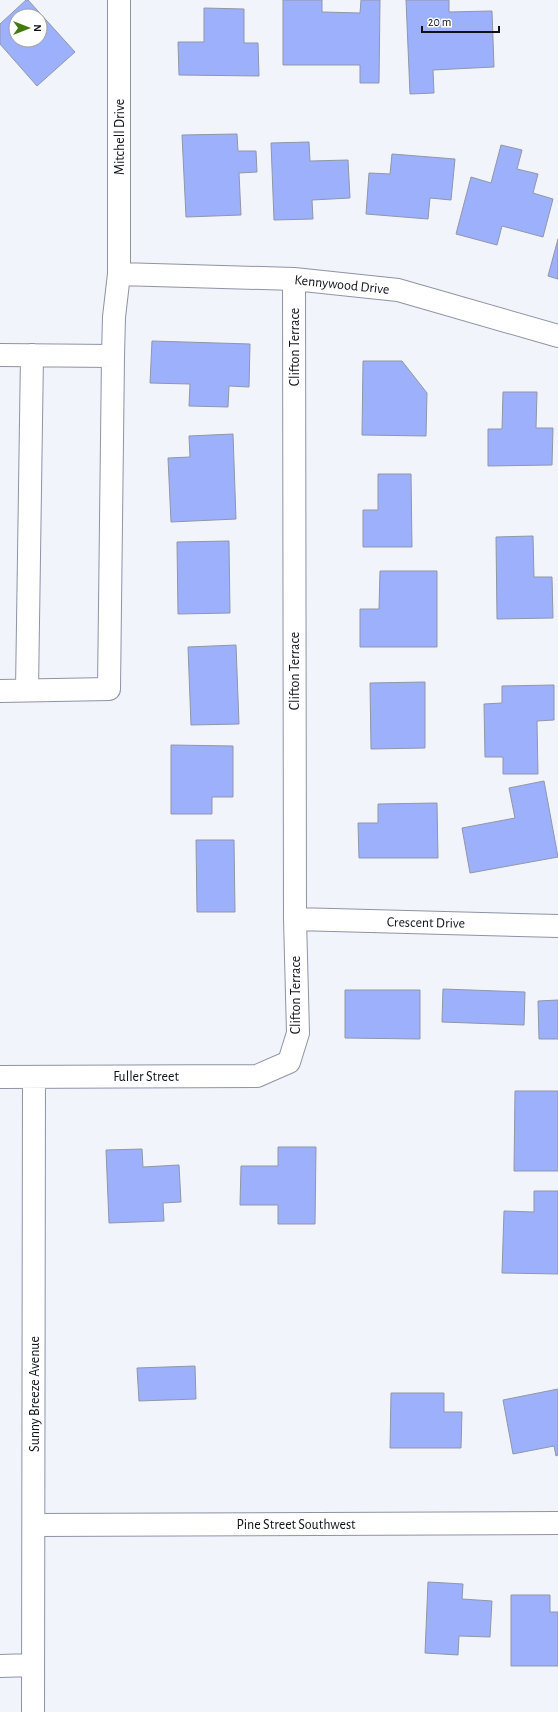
<svg xmlns="http://www.w3.org/2000/svg" width="558" height="1712" viewBox="0 0 558 1712" font-family="'Alegreya Sans',sans-serif">
  <style>
    .building { fill: #9cb0fc; stroke: #9196a8; fill-rule: evenodd }
    .lines { fill: none; stroke-linecap: round; stroke-linejoin: round }
    .minor-casing { stroke: #8e93a5; stroke-width: 24 }
    .minor { stroke: #fff; stroke-width: 22 }
    .labels { text-anchor: middle; stroke-width: 3.5; stroke-linejoin: round; paint-order: stroke }
    .street-label { font-size: 14px; fill: #101219; stroke: #fff }
  </style>
  <rect width="100%" height="100%" fill="#f2f4fc"/>
  <path class="building" d="M26,0h2l47,52 -38,34 -37,-42v-20zM16,16h24v24h-24z
    M283,0h39v12l38,1 1,-13h19l-1,83h-19v-18h-77z
    M406,0h43v12l43,-1 2,56 -61,3 1,23 -24,1z
    M204,8l40,1v34h14l1,33 -80,-1 -1,-33h26z
    M237,134l1,17h18l1,21 -18,1 2,42 -55,2 -4,-82z
    M309,142l1,19 38,-1 2,38 -38,2 1,19 -39,1 -3,-77z
    M501,145l21,5 -5,19 21,5 -5,19 20,6 -10,38 -41,-11 -5,19 -41,-11 15,-57 20,6z
    M392,154l63,5 -4,41 -21,-2 -2,21 -62,-5 3,-41 21,1z
    M558,239v40l-10,-3z
    M152,341l98,3 -1,43 -20,-1 -1,21 -39,-1 1,-22 -40,-1z
    M363,361h39l25,32 -1,43 -64,-1z
    M503,392h34l-1,36h17l-1,37 -64,1v-37h14z
    M233,434l3,85 -65,3 -3,-64 22,-1 -1,-21z
    M378,474h33l1,73h-49v-37h15z
    M533,536l1,41h18l1,41 -56,1 -1,-82z
    M229,541l1,72 -52,1 -1,-72z
    M380,571h57v76h-77v-38h19z
    M236,645l3,79 -48,1 -3,-78z
    M425,682v66l-54,1 -1,-66z
    M554,685v35l-17,1 1,53h-35v-17h-18l-1,-53 18,-1v-17z
    M171,745l62,1v51h-21v17h-41z
    M544,781l14,76 -88,16 -8,-45 53,-10 -6,-30z
    M437,803l1,55h-79l-1,-35h20v-19z
    M196,840h38l1,72h-38z
    M443,989l82,3 -1,33 -82,-3z
    M345,990h75v49l-75,-1z
    M558,1000v39h-19l-1,-38z
    M515,1091h43v80h-44z
    M278,1147h38l-1,77h-37v-19h-38l1,-39h37z
    M142,1149l1,18 36,-2 2,37 -18,1 1,18 -55,2 -3,-73z
    M534,1191h24v83l-56,-1 2,-62 30,1z
    M195,1366l1,33 -57,2 -2,-33z
    M558,1389v66l-2,1 -2,-10 -41,8 -10,-54z
    M391,1393h53v19h18l-1,36h-71z
    M428,1582l35,2 -1,15 30,2 -2,36 -31,-1 -1,19 -33,-2z
    M511,1595h39v17h8v54h-47z"/>
  <g class="lines">
    <defs>
      <path id="minor" d="M119,274l175,5 104,11 160,46
        M0,355l113,1
        M27,690l5,-335
        M0,691l109,-2 4,-333 1,-39 5,-43v-274
        M295,919l263,7
        M0,1077l257,-1 32,-14 9,-29 -3,-114 -1,-640
        M34,1525l524,-2
        M0,1666l33,-1
        M33,1712l1,-635"/>
    </defs>
    <use href="#minor" class="minor-casing"/>
    <use href="#minor" class="minor"/>
  </g>
  <g class="labels">
    <g class="street-label">
      <text transform="translate(119 137) rotate(-90)" y="5">Mitchell Drive</text>
      <text transform="translate(342 284) rotate(6)" y="5">Kennywood Drive</text>
      <text transform="translate(294 347) rotate(-90)" y="5">Clifton Terrace</text>
      <text transform="translate(294 671) rotate(-90)" y="5">Clifton Terrace</text>
      <text transform="translate(426 922) rotate(1)" y="5">Crescent Drive</text>
      <text transform="translate(295 995) rotate(-90)" y="5">Clifton Terrace</text>
      <text x="146" y="1081">Fuller Street</text>
      <text transform="translate(34 1394) rotate(-90)" y="5">Sunny Breeze Avenue</text>
      <text x="296" y="1529">Pine Street Southwest</text>
    </g>
  </g>
  <g transform="translate(28 28) rotate(90)"><circle r="19" fill="#ffffff" stroke="#9fa0a3"/>
  <path d="M0-3L7 15L0 10L-7 15Z" fill="#427a0e"/>
  <text y="-6" font-size="11" font-weight="bold" text-anchor="middle" fill="#101219">N</text>
  </g>
  <path d="M422 26v6h77v-6" fill="none" stroke="#101219" stroke-width="2"/>
  <text x="428" y="26" font-size="12" fill="#101219" stroke="#ffffff" stroke-width="3" paint-order="stroke">20 m</text>
</svg>
